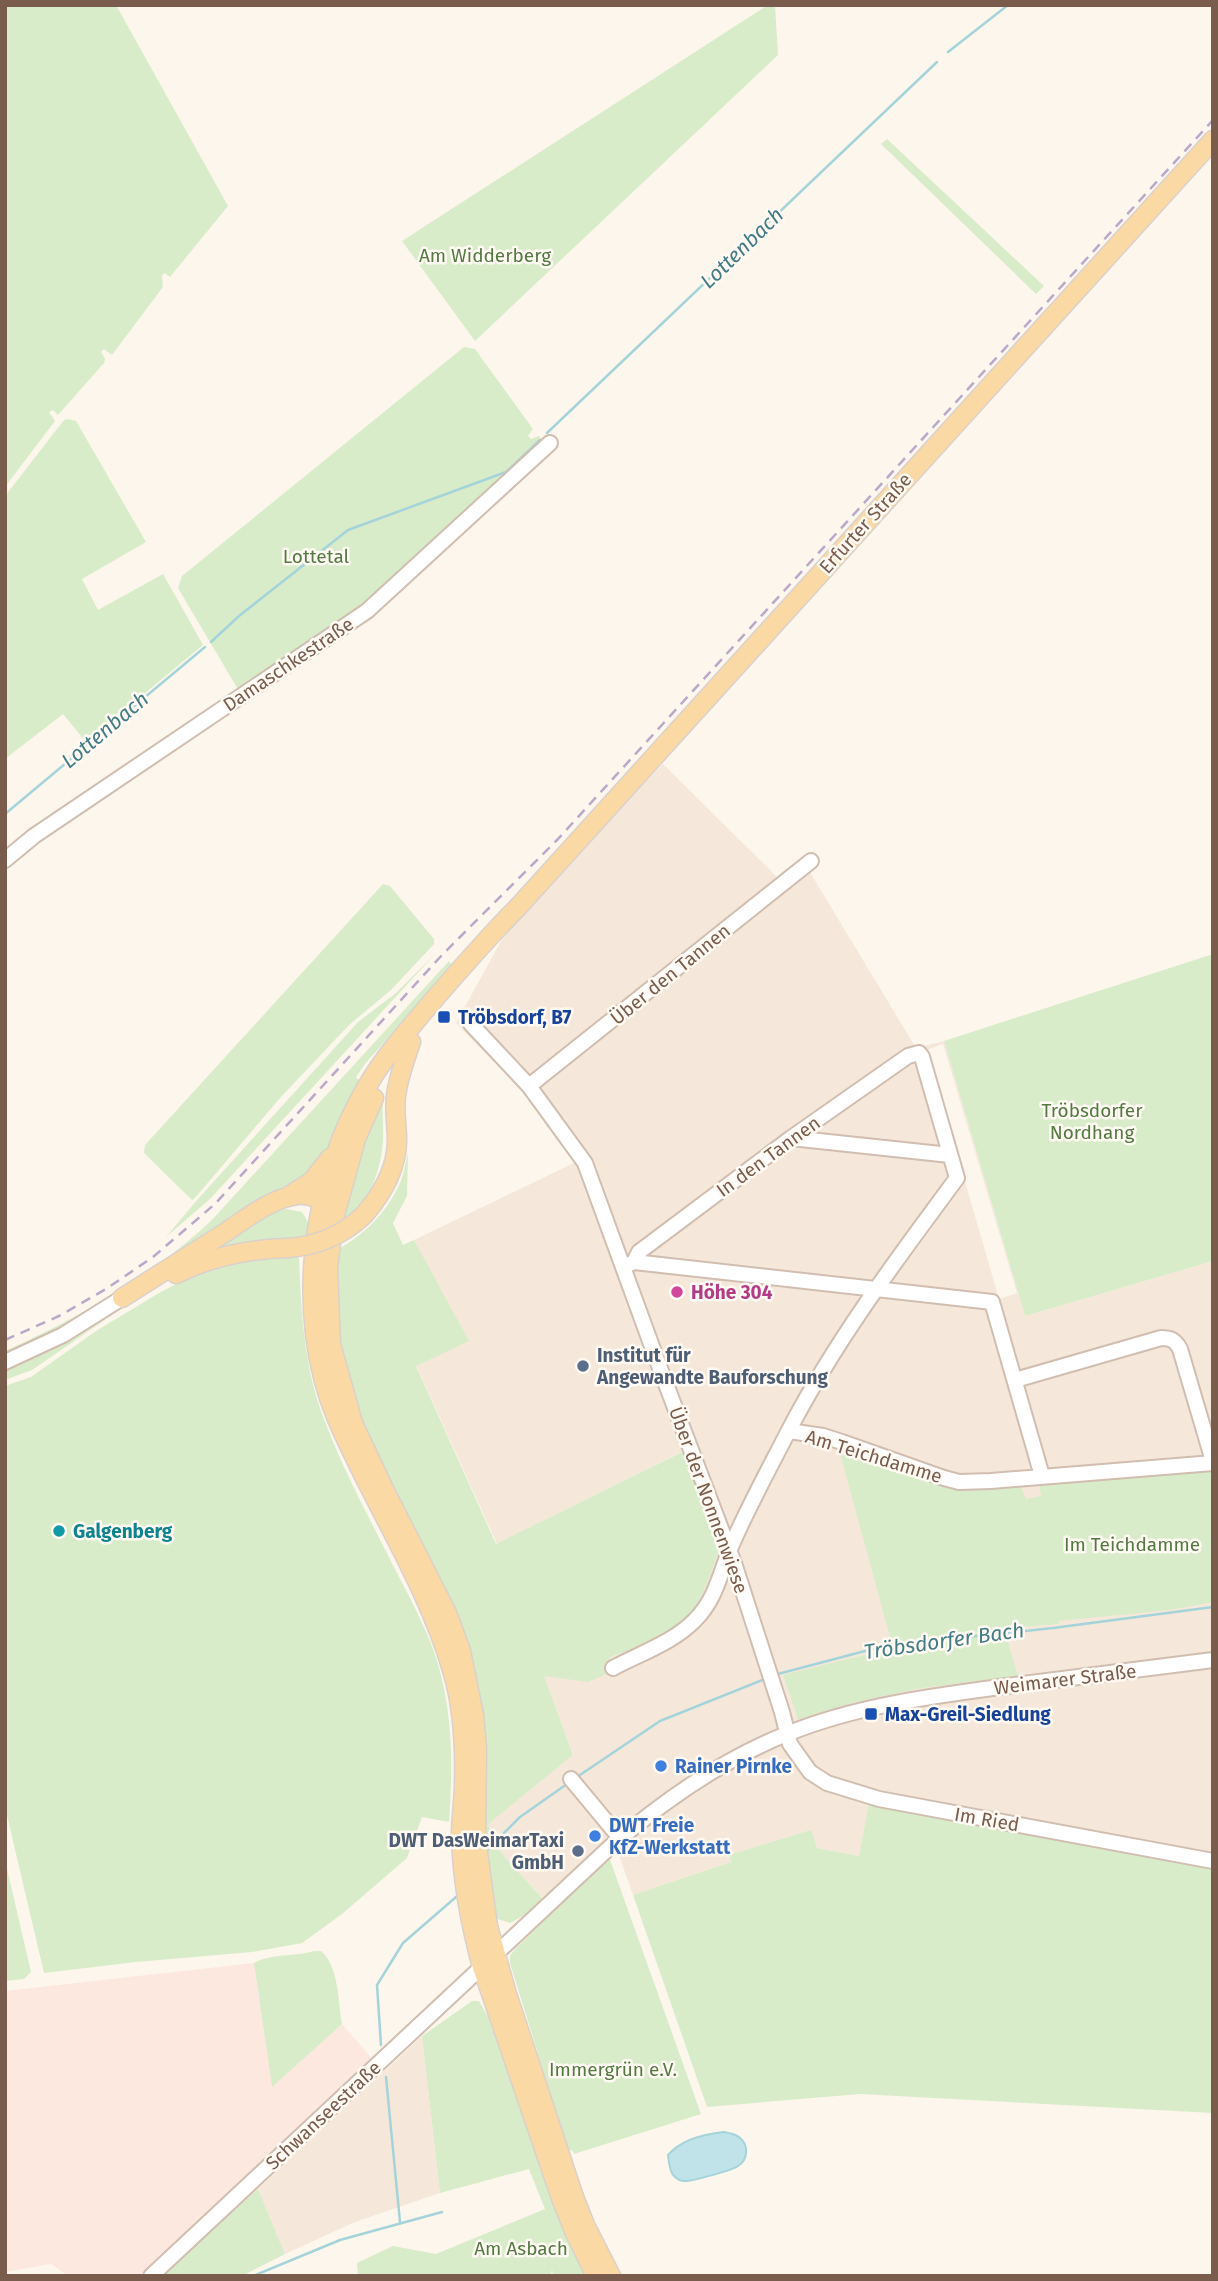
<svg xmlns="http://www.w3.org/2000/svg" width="1218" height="2281" viewBox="0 0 1218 2281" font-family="'Fira Sans',sans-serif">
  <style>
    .residential { fill: #f5e8da; fill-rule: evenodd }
    .commercial { fill: #fde8e0 }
    .green { fill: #d8ecc9 }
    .water { fill: #bfe3e8; stroke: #a5d3da; stroke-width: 2 }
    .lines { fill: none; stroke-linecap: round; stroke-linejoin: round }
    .stream { stroke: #a5d3da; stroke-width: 2.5 }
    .minor-casing { stroke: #d1beb0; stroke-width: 18 }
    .major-casing { stroke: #dad1cd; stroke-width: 21 }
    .minor { stroke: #fff; stroke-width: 14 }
    .major { stroke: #fbd9a5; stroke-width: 18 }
    .rail { stroke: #b9a8c9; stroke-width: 2.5; stroke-dasharray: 10 7; stroke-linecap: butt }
    .major-bridge-casing { stroke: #dad1cd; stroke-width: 21; stroke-linecap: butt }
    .major-bridge { stroke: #fbd9a5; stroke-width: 18 }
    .transit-dot { fill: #1a4fb4; stroke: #fffaf3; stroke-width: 2.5 }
    .hotel-dot { fill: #d1479c; stroke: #fffaf3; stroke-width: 2.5 }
    .service-dot { fill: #5c6f8a; stroke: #fffaf3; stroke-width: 2.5 }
    .culture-dot { fill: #0f9aa8; stroke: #fffaf3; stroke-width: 2.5 }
    .shop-dot { fill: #3f7fe0; stroke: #fffaf3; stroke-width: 2.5 }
    .labels { text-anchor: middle; stroke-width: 5; stroke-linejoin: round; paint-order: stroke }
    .park-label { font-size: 19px; fill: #537a41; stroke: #fffaf3 }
    .street-label { font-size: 19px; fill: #7a5c4d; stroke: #fffaf3 }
    .transit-label { font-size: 19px; font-weight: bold; fill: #164399; stroke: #fffaf3; text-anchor: start }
    .hotel-label { font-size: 19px; font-weight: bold; fill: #b23c85; stroke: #fffaf3; text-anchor: start }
    .service-label { font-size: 19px; font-weight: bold; fill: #4e5e75; stroke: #fffaf3; text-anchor: start }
    .culture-label { font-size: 19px; font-weight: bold; fill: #0d838f; stroke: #fffaf3; text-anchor: start }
    .shop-label { font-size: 19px; font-weight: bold; fill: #366cbe; stroke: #fffaf3; text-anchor: start }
    .water-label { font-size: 21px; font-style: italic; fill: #437c86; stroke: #fffaf3 }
  </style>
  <rect width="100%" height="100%" fill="#fdf6ec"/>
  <path class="residential" d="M663,764l123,122 22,-17 108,179 28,-7 81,275 188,-55v598l-344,-58 -10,55 -42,-8 -7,-17 -81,24 2,7 -98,33 -16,-45 -63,61 -58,-64 -9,-23 86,-69 -29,-79 64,-17 57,-25 18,-183 -186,93 -81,-179 -2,-125 164,-79 -57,-71 -65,-67 50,-91 22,-31zM943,1044l74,249 -18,6 -72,-249z
    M422,2036l18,157 -85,29 -70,32 -27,-65z"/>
  <path class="commercial" d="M254,1963l18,123 70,-62 32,37 -235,215h-71l-17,-12 -46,8v-281z"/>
  <path class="green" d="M5,5h111l112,201 -58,71 -5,-4 -3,2 1,12 -51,68 -8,-6 -3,3 4,7 -1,4 -46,52 -5,-5 -4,2 6,9 -50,66z
    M768,5h7l3,50 -303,286 -73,-100z
    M887,139l157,147 -8,8 -155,-150z
    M464,347l11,2 58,80 -5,7 3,3 8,-3 5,7 -180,163 -125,85 -61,-103 4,-12z
    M68,419l8,2 70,121 -64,37 16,31 65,-36 40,71 -117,97 -23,-28 -58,45v-263l59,-76z
    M383,884l7,2 44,53v5l-43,46 -42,35 -69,73 -86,101 -2,1 -48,-47 1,-8z
    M436,953l-226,246 -44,38 32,-38 160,-177 38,-29z
    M1213,954v307l-188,55 -81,-275z
    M449,961l2,3v3l-86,97 -9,13 3,3c-10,32 -24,65 -43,93l-230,143 -81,41v-6c76,-34 145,-74 206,-130z
    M384,1098c-3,13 0,25 -1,38 0,22 -8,52 -22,68 -6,7 -14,12 -21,18l32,-106z
    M408,1153l-1,43 -14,27 10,22 11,-5 55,101 -53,25 80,178 188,-93 35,100c-9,23 -18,55 -37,72 -20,17 -50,25 -73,35l4,13 -25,11 -44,-6 29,79 -85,69 8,23 46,51 -17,17 -15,8 -12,-4 -3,1 -15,-81 1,-89 -125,-339 -20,-73 -3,-86c29,-15 52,-37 66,-67 5,-9 6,-22 9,-32z
    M286,1209l16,3c7,9 9,19 2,29l-98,10 66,-39z
    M299,1257c2,55 5,110 25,162 20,54 49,106 75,158 15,29 30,57 39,87 15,52 15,105 11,158l-27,-5 -15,41 -65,56 -40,29 -50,9 -116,10 -92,11 -39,-166v-421l26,-9 65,-46 63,-38 27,-14 52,-17z
    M128,1304l-96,66 -27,10v-12l41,-16 59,-38z
    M838,1446l116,41 66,-2 6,14 15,-3 -2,-16 174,-12v134l-44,8 -110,11v3l-55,4 14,48 -97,12 -66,14 -57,17 -15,-44 110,-27z
    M869,1801l344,61v251l-353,-19 -153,13 -74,-212 98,-33 -2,-7 82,-25 6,18 42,8z
    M609,1857l92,257 -127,40 -2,-4 -4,1 -58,-188v-7l5,-7z
    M5,1860l26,112 -7,7 -19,2z
    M314,1951h7c18,15 17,51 21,73l-70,63 -18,-124c18,-10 40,-6 60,-12z
    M472,2001h7l9,16 70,198 30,61h-35l-1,-7 -1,7h-193l-1,-13 36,-17 43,8 109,-45 -16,-40 -89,24 -18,-157z
    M258,2189l27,65 -43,22h-78l23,-24z"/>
  <path class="water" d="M724,2132c6,1 12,2 16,6 9,7 8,22 -2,28 -5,4 -48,16 -54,15 -3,0 -7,-2 -10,-5 -5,-5 -5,-14 -6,-21 13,-15 36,-21 56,-23z"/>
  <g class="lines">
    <path class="stream" d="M948,52l60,-47
      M547,433l390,-371
      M211,642l28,-26 109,-86 158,-58 34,-32
      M5,814l200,-167
      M774,1675l110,-29 169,-18 160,-21
      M577,1777l83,-56 105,-42
      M487,1850l33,-33 47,-33
      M381,2045l-4,-60 26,-42 53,-46
      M386,2077l14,145
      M253,2276l87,-36 102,-28"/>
    <defs>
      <path id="minor" d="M5,860l29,-24 333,-225 183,-168
        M471,1024l58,62 56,77 73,200 76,200 48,149 8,32 20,28 17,11 52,16 334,62
        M529,1086l282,-225
        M791,1138l159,17
        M634,1262l358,40 50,174
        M5,1362l58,-27 59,-37
        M1015,1380l146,-42c10,0 14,2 19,11l33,112
        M789,1431l34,5 19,6 102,36 15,4 32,-1 222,-18
        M613,1668c26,-14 61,-26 82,-48 20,-20 25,-45 35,-71 16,-38 40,-82 59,-119 47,-90 108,-171 168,-252l-35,-121 -3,-4 -11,3 -117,82 -152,114 -5,10 -11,5
        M571,1779l49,59
        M151,2276l459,-429c53,-46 113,-88 179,-114 70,-28 144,-37 218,-47 68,-8 137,-17 206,-26"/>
      <path id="major" d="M374,1098l-18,41 -22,80 -6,48 3,77 22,79 32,68 62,122 14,38 13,64 3,34 -1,89 12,88 19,68 66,200 12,31 26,51
        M290,1195l22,-14 18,-23
        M364,1215c19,-22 33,-46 33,-75 0,-15 -3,-29 -1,-44 2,-18 9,-36 15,-54
        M176,1274c36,-18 72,-25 112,-26
        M122,1298c35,-22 69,-44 104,-66 21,-14 46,-34 71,-37 13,-1 25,4 33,14
        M596,2276l-22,-45 -13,-33 -79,-231c-12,-44 -20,-87 -21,-132 0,-17 3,-35 3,-52 1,-36 -1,-75 -11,-110 -26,-90 -79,-168 -116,-254 -44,-103 -26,-241 32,-336 16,-27 36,-49 56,-73 31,-36 61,-71 94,-104l694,-766"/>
    </defs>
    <use href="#minor" class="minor-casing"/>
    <use href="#major" class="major-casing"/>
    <use href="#minor" class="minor"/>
    <use href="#major" class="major"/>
    <path class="rail" d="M5,1340l54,-24 47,-27 47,-32 62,-53 227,-249 116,-116 655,-719"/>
    <defs>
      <path id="major-bridge" d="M288,1248c29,-2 55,-13 76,-33"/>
    </defs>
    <use href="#major-bridge" class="major-bridge-casing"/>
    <use href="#major-bridge" class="major-bridge"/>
  </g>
  <g class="transit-dot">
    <rect x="437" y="1010" width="14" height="14" rx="3.5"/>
    <rect x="864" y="1707" width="14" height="14" rx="3.5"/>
  </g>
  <circle class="hotel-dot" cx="677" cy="1292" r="7"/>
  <g class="service-dot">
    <circle cx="583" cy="1366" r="7"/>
    <circle cx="578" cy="1851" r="7"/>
  </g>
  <circle class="culture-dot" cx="59" cy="1531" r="7"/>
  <g class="shop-dot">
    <circle cx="661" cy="1766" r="7"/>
    <circle cx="595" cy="1836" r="7"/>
  </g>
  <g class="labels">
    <g class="park-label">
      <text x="485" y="262">Am Widderberg</text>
      <text x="316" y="563">Lottetal</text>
      <text x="1092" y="1117">Tröbsdorfer<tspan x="1092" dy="22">Nordhang</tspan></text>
      <text x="1132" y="1551">Im Teichdamme</text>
      <text x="613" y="2076">Immergrün e.V.</text>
      <text x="521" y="2255">Am Asbach</text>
    </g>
    <g class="street-label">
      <text transform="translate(865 523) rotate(-48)" y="7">Erfurter Straße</text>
      <text transform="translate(288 664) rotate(-34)" y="7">Damaschkestraße</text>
      <text transform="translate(670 974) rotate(-39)" y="7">Über den Tannen</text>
      <text transform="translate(768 1156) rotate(-36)" y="7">In den Tannen</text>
      <text transform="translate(874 1456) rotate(17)" y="7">Am Teichdamme</text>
      <text transform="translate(709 1500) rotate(70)" y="7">Über der Nonnenwiese</text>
      <text transform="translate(1065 1679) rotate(-7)" y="7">Weimarer Straße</text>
      <text transform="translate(987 1819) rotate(10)" y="7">Im Ried</text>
      <text transform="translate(323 2115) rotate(-43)" y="7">Schwanseestraße</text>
    </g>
    <g class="transit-label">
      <text x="458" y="1024">Tröbsdorf, B7</text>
      <text x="885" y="1721">Max-Greil-Siedlung</text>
    </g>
    <g class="hotel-label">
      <text x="691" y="1299">Höhe 304</text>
    </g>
    <g class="service-label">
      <text x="597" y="1362">Institut für<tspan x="597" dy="22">Angewandte Bauforschung</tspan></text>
      <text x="564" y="1847" text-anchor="end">DWT DasWeimarTaxi<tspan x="564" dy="22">GmbH</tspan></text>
    </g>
    <g class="culture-label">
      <text x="73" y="1538">Galgenberg</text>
    </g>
    <g class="shop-label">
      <text x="675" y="1773">Rainer Pirnke</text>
      <text x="609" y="1832">DWT Freie<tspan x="609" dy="22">KfZ-Werkstatt</tspan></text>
    </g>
    <g class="water-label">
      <text transform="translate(742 248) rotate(-44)" y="7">Lottenbach</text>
      <text transform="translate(105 730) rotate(-40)" y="7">Lottenbach</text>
      <text transform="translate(944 1641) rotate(-8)" y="7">Tröbsdorfer Bach</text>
    </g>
  </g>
  <rect width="1218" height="2281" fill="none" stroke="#7a5c4d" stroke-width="14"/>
</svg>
